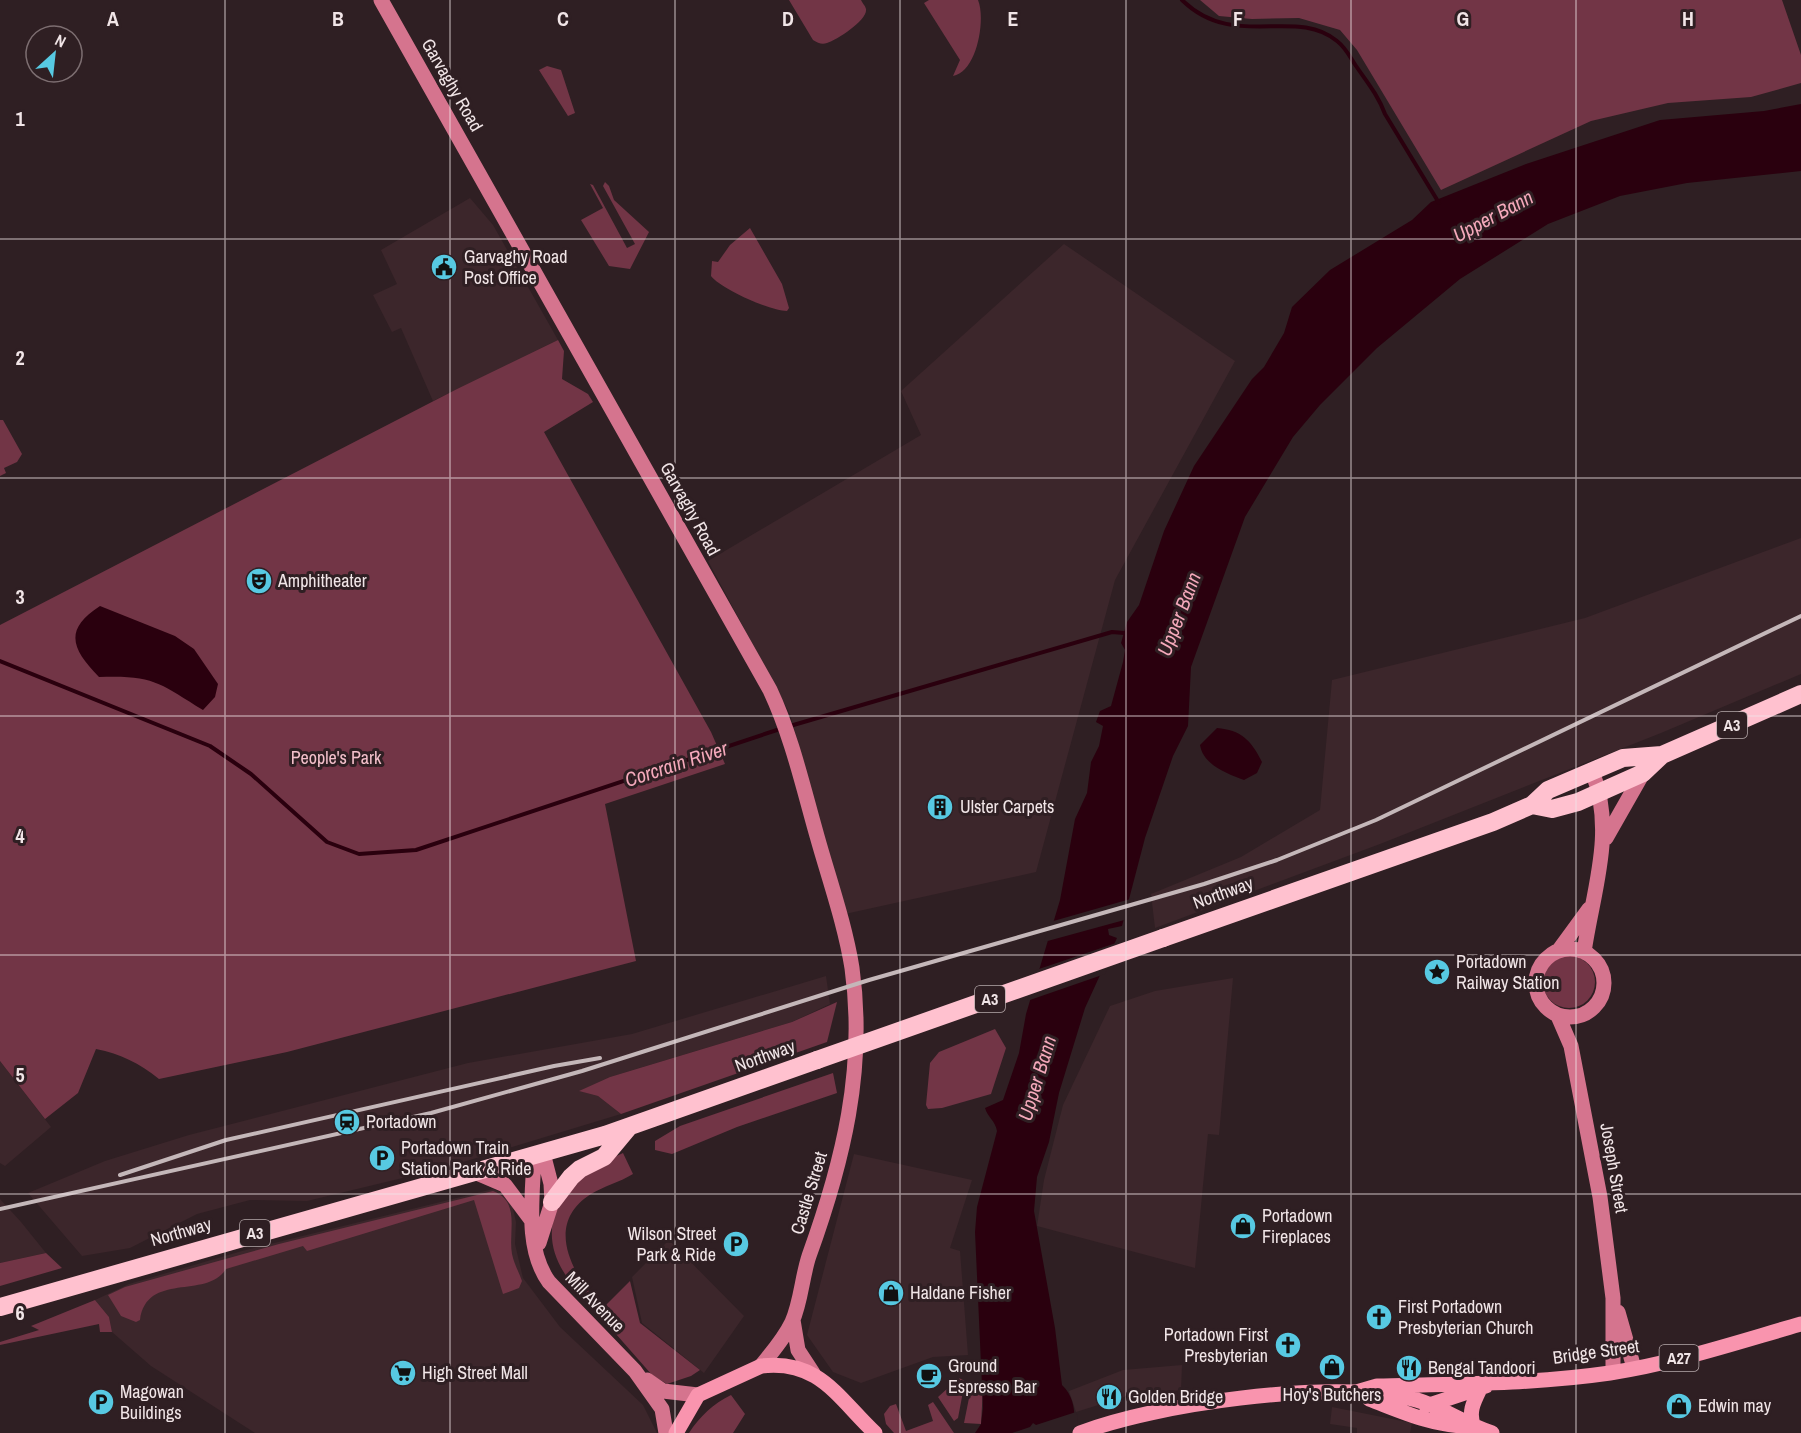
<svg xmlns="http://www.w3.org/2000/svg" width="1801" height="1433" viewBox="0 0 1801 1433" font-family="'Archivo Narrow',sans-serif">
  <style>
    .built { fill: #3c262b }
    .green { fill: #723546 }
    .water { fill: #2a000e }
    .pier { fill: #2f1f23 }
    .lines { fill: none; stroke-linecap: round; stroke-linejoin: round }
    .stream { stroke: #2a000e; stroke-width: 4 }
    .secondary { stroke: #d5748e; stroke-width: 15 }
    .primary { stroke: #f994ae; stroke-width: 15 }
    .highway { stroke: #ffc1cf; stroke-width: 18 }
    .rail { stroke: #c4b7b9; stroke-width: 4 }
    .highway-bridge { stroke: #ffc1cf; stroke-width: 18 }
    .grid { fill: none; stroke: #f1e5e7; stroke-width: 1.5; stroke-opacity: 0.55 }
    .labels { text-anchor: middle; stroke-width: 6; stroke-linejoin: round; paint-order: stroke }
    .shield { fill: #2f1f23; stroke: #b7aaac; stroke-width: 1.5 }
    .shield-label { font-size: 16px; font-weight: bold; fill: #f1e5e7 }
    .street-label { font-size: 18px; fill: #f1e5e7; stroke: #2f1f23 }
    .poi-label { font-size: 18px; fill: #f1e5e7; stroke: #2f1f23; text-anchor: start }
    .park-label { font-size: 18px; fill: #f4c0cb; stroke: #2f1f23 }
    .water-label { font-size: 20px; font-style: italic; fill: #f5a9bb; stroke: #2f1f23 }
    .grid-label { font-size: 20px; text-anchor: middle; font-weight: bold; fill: #f1e5e7; stroke: #2f1f23; stroke-width: 6; stroke-linejoin: round; paint-order: stroke }
  </style>
  <rect width="100%" height="100%" fill="#2f1f23"/>
  <path class="built" d="M470,198l23,27 65,115 -125,61 -32,-73 -9,4 -19,-37 24,-11 -16,-34z
    M1064,244l171,117 -120,219 -79,292 -191,42 -55,-200 -82,-153 213,-126 -20,-44z
    M1801,538v136l-140,59 -281,111 -225,84 -4,-34 90,-37 79,-47 12,-130 253,-62z
    M826,976l4,28 -38,18 -182,55 -30,14 18,5 23,18 -181,55 -133,32 -57,-1 -53,14 -67,34 -48,8 -54,-63 77,-32 84,-26 279,-72 164,-29z
    M1233,978l-14,157 -11,-1 -13,134 -158,-42 7,-46 19,-75 47,-99 45,-15z
    M0,1061l51,66 -46,39 -5,-3z
    M854,1154l118,26 -22,68 10,3 8,104 -35,2 -72,26 -28,-11 -26,-37z
    M493,1189l12,5 7,10 4,18 -1,22 8,34 37,49 83,78 14,28h-402l-104,-67 -39,-34 -3,-15 -14,-17 34,-16 113,-33z
    M0,1199l21,23 25,31 -46,10z
    M669,1240l75,76 -40,57 -62,-50 -10,-46z
    M1182,1365l-1,25 -54,6 -51,16 -7,-21 54,-21z
    M1332,1407l80,16 -2,10h-53v-5l-27,-4z"/>
  <path class="green" d="M789,0h72c1,3 4,5 5,9 2,11 -29,31 -39,34 -5,2 -9,0 -14,-3z
    M929,0h49c8,19 -1,72 -25,76l7,-16 -36,-57z
    M1200,0h582l19,55v28l-50,14 -83,6 -77,18 -150,69 -84,-140 -17,-20 -41,-12 -47,1 -33,-3z
    M547,66l14,4 14,43 -7,3 -29,-46z
    M605,182l4,4 5,14 35,32 -19,37 -21,-3 -28,-46 22,-12 -13,-24 3,1 34,63 8,-4 -32,-58z
    M750,228l32,56 7,24 -2,3c-17,0 -66,-22 -76,-35l1,-15 6,1 12,-17z
    M558,340l6,11 -2,28 26,15 5,8 -49,30 167,300 14,32 -120,40 31,157 -349,91 -128,27c-20,-16 -38,-25 -63,-30l-18,44 -33,26 -45,-58v-436l457,-236z
    M0,420h3l19,34 -5,8 -13,6 2,5 -6,3z
    M1543 982a26 26 0 1 1 52 0a26 26 0 1 1-52 0Z
    M837,1002l-10,40 -206,72 -23,-18 -19,-5 31,-14 182,-55z
    M995,1029l11,19 -15,46 -49,14 -14,1 -2,-4 4,-42 9,-11z
    M833,1073l4,20 -100,34 -65,27 -17,-4v-9l25,-15z
    M623,1153l10,21c-13,8 -29,12 -42,20 -49,31 -17,83 12,114l27,-27 10,42 60,47 -9,6 -24,8 -15,-9 -80,-91c-19,-24 -26,-49 -15,-77 2,-5 3,-13 7,-17 11,-14 43,-30 59,-37z
    M493,1191c28,11 15,40 19,63 2,10 7,18 10,27l-3,7 -16,6 -29,-94 -167,51 -4,-5 -77,23c-19,31 -79,2 -86,51l-4,2 -15,-6 -13,-21 17,-8 154,-43z
    M46,1253l16,15 -62,18v-23z
    M95,1300l14,17 3,15h-12l-1,-8 -99,21v-3l39,-12 -8,-4z
    M959,1378l6,3 -7,37 -4,3 -16,-24z
    M971,1388h12l-2,36 -17,-1z
    M731,1395l14,19 -12,19h-44c11,-17 24,-29 42,-38z
    M933,1402l21,31h-60l-8,-9 -2,-10 6,-8 6,-2 10,27 27,-10 -5,-16z"/>
  <path class="water" d="M1801,104v67l-114,12 -67,13 -72,28 -88,55 -83,69 -57,57 -27,32 -48,80 -54,150 -3,59 -15,30 -28,82 -23,88 -14,3 1,6 8,3 -32,70 -26,85 -10,49 -12,35 -3,34 21,117 7,57c14,13 13,31 12,48h-99l6,-9 2,-16 -8,-176 2,-25 20,-76c-2,-11 -9,-13 -12,-23l18,-8 16,-47 7,-39 34,-114 15,-81 12,-26 4,-31 8,-16 4,-20 -7,-4 4,-11 11,-5 12,-44 2,-12 -4,-7 6,-21 12,-17 25,-74 30,-65 58,-87 12,-12 20,-34 8,-26 38,-37 82,-50 19,-18 95,-38 134,-44 104,-9z
    M100,606l75,30 19,13 24,35 -3,13 -12,13c-44,-27 -49,-35 -104,-33 -27,-28 -36,-47 1,-71z
    M1217,728c24,2 34,12 45,34l-5,11 -13,7c-16,-6 -41,-15 -44,-35z"/>
  <path class="pier" d="M1134,898l-6,21 -84,23 6,-20z
    M1119,942l-14,32 -78,27 9,-31z
    M1076,1412l2,5 -1,16h-65l18,-6 3,-4 3,2z"/>
  <g class="lines">
    <path class="stream" d="M1182,0c52,51 113,6 155,41 9,7 13,16 19,25 11,16 22,29 29,48l54,89
      M0,661l210,85 41,28 76,68 32,12 57,-4 367,-122
      M790,726l322,-94 12,1"/>
    <path class="secondary" d="M381,0l389,690c22,47 33,97 47,146 12,43 28,88 35,132 14,101 -9,194 -43,288 -7,21 -8,46 -17,66 -8,17 -20,30 -31,44
      M1606,838l37,-65
      M1536 983a34 34 0 1 1 68 0a34 34 0 1 1-68 0Z
      M1559,950l30,-41
      M1584,952c9,-62 32,-120 8,-181
      M1558,1016l13,30 29,151 13,101v74
      M534,1156c-1,39 -10,92 15,126l86,89 27,38 4,24
      M477,1173l28,12 27,36
      M539,1243l13,-41 -1,-18 -8,-31
      M1618,1312l16,56
      M793,1320l5,30 15,23
      M647,1380l16,11 35,4"/>
    <path class="primary" d="M1353,1393l24,-7c77,-2 157,-2 233,-13 65,-10 128,-31 191,-49
      M1369,1399c32,12 64,27 98,27
      M1426,1406l60,-20
      M1474,1427c-6,-14 -1,-24 6,-38
      M676,1433l22,-38 63,-29c58,-7 77,32 114,67
      M1080,1433c79,-30 240,-51 324,-36 31,5 57,26 88,36"/>
    <path class="highway" d="M1532,805l20,4 26,-7 65,-29 19,-18 139,-61
      M1163,938l330,-116 39,-17 16,-15 75,-32 39,-3
      M552,1202l19,-25 9,-8 24,-12 25,-30
      M0,1307l605,-172 212,-75"/>
    <path class="rail" d="M120,1175l106,-35 328,-74 46,-8
      M0,1209l431,-96 151,-42 287,-91 335,-96 73,-24 99,-40 425,-204"/>
    <path class="highway-bridge" d="M817,1060l346,-122"/>
  </g>
  <path class="grid" d="M225,0v1433M450,0v1433M675,0v1433M900,0v1433M1126,0v1433M1351,0v1433M1576,0v1433M0,239h1801M0,478h1801M0,716h1801M0,955h1801M0,1194h1801"/>
  <defs>
    <symbol id="civic-disc" viewBox="-11 -11 22 22"><circle r="9.5" fill="#57c9e2" stroke="#2f1f23"/><path d="M-.6-6.5H3V-4.5H.6V-3L4-1V1h2V6H-6V1h2V-1L-.6-3ZM-1.2 2.5V6h2.4V2.5Z" fill="#111"/></symbol>
    <symbol id="theatre-disc" viewBox="-11 -11 22 22"><circle r="9.5" fill="#57c9e2" stroke="#2f1f23"/><path d="M-5-5.5Q0-4 5-5.5V0Q5 5 0 6Q-5 5-5 0ZM-3.3-2.5H-1v1.5H-3.3ZM1-2.5H3.3v1.5H1ZM-2.8 1Q0 5.5 2.8 1Z" fill="#111"/></symbol>
    <symbol id="building-disc" viewBox="-11 -11 22 22"><circle r="9.5" fill="#57c9e2" stroke="#2f1f23"/><path d="M-4-6H4V6H1V3H-1V6H-4ZM-2.5-4.3h1.7v1.8h-1.7ZM.8-4.3h1.7v1.8H.8ZM-2.5-1h1.7V.8h-1.7ZM.8-1h1.7V.8H.8Z" fill="#111"/></symbol>
    <symbol id="sight-disc" viewBox="-11 -11 22 22"><circle r="9.5" fill="#57c9e2" stroke="#2f1f23"/><path d="M0-6L1.8-2.2L6-1.7L2.9 1.2L3.7 5.4L0 3.3L-3.7 5.4L-2.9 1.2L-6-1.7L-1.8-2.2Z" fill="#111"/></symbol>
    <symbol id="station-disc" viewBox="-11 -11 22 22"><circle r="9.5" fill="#57c9e2" stroke="#2f1f23"/><path d="M-3-6H3Q5-6 5-4V2Q5 4 3 4L4.5 6H3L1.5 4h-3L-3 6H-4.5L-3 4Q-5 4-5 2V-4Q-5-6-3-6ZM-3.5-4v3h7v-3ZM-3.5 1v1.5H-2V1ZM2 1v1.5H3.5V1Z" fill="#111"/></symbol>
    <symbol id="parking-disc" viewBox="-11 -11 22 22"><circle r="9.5" fill="#57c9e2" stroke="#2f1f23"/><path d="M-3.5-5.5H1a3.5 3.5 0 0 1 0 7H-1V5.5H-3.5ZM-1-3.4V-.6H.8a1.4 1.4 0 0 0 0-2.8Z" fill="#111"/></symbol>
    <symbol id="shop-disc" viewBox="-11 -11 22 22"><circle r="9.5" fill="#57c9e2" stroke="#2f1f23"/><path d="M-5-2.5h2.3a2.7 3.5 0 0 1 5.4 0H5L5.5 6h-11ZM-1.5-2.5h3a1.5 2.3 0 0 0-3 0Z" fill="#111"/></symbol>
    <symbol id="church-disc" viewBox="-11 -11 22 22"><circle r="9.5" fill="#57c9e2" stroke="#2f1f23"/><path d="M-1.2-6h2.4v3.5h3.3v2.4h-3.3V6h-2.4V-.1h-3.3v-2.4h3.3Z" fill="#111"/></symbol>
    <symbol id="restaurant-disc" viewBox="-11 -11 22 22"><circle r="9.5" fill="#57c9e2" stroke="#2f1f23"/><path d="M-5-6h1v4h1v-4h1v4h1v-4h1v5L-1.5 .5V6h-2V.5L-5-1ZM5-6V6H3V1.5H1.5Q1.5-4 5-6Z" fill="#111"/></symbol>
    <symbol id="supermarket-disc" viewBox="-11 -11 22 22"><circle r="9.5" fill="#57c9e2" stroke="#2f1f23"/><path d="M-6-5.5h2.5l.6 2H6L4.5 2H-2.5L-4.4-4H-6ZM-1.5 3.2a1.3 1.3 0 1 0 .1 0ZM3 3.2a1.3 1.3 0 1 0 .1 0Z" fill="#111"/></symbol>
    <symbol id="cafe-disc" viewBox="-11 -11 22 22"><circle r="9.5" fill="#57c9e2" stroke="#2f1f23"/><path d="M-5.5-4.5H6V0H3Q3 3.5 0 3.5H-2.5Q-5.5 3.5-5.5 0ZM3-3.2v2h1.7v-2ZM-6 4.5H4V6H-6Z" fill="#111"/></symbol>
  </defs>
  <g fill-rule="evenodd">
    <use href="#civic-disc" x="429" y="252" width="30" height="30"/>
    <use href="#theatre-disc" x="244" y="566" width="30" height="30"/>
    <use href="#building-disc" x="925" y="792" width="30" height="30"/>
    <use href="#sight-disc" x="1422" y="957" width="30" height="30"/>
    <use href="#station-disc" x="332" y="1107" width="30" height="30"/>
    <use href="#parking-disc" x="367" y="1143" width="30" height="30"/>
    <use href="#shop-disc" x="1228" y="1211" width="30" height="30"/>
    <use href="#parking-disc" x="721" y="1229" width="30" height="30"/>
    <use href="#shop-disc" x="876" y="1278" width="30" height="30"/>
    <use href="#church-disc" x="1364" y="1302" width="30" height="30"/>
    <use href="#church-disc" x="1273" y="1330" width="30" height="30"/>
    <use href="#shop-disc" x="1317" y="1352" width="30" height="30"/>
    <use href="#restaurant-disc" x="1394" y="1353" width="30" height="30"/>
    <use href="#supermarket-disc" x="388" y="1358" width="30" height="30"/>
    <use href="#cafe-disc" x="914" y="1361" width="30" height="30"/>
    <use href="#restaurant-disc" x="1094" y="1382" width="30" height="30"/>
    <use href="#parking-disc" x="86" y="1387" width="30" height="30"/>
    <use href="#shop-disc" x="1664" y="1391" width="30" height="30"/>
  </g>
  <g class="labels">
    <g class="shield">
      <rect x="1717" y="712" width="30" height="26" rx="4.5"/>
      <rect x="975" y="986" width="30" height="26" rx="4.5"/>
      <rect x="240" y="1220" width="30" height="26" rx="4.5"/>
      <rect x="1659.5" y="1345" width="39" height="26" rx="4.5"/>
    </g>
    <g class="shield-label">
      <text x="1732" y="731">A3</text>
      <text x="990" y="1005">A3</text>
      <text x="255" y="1239">A3</text>
      <text x="1679" y="1364">A27</text>
    </g>
    <g class="street-label">
      <text transform="translate(452 85) rotate(60)" y="6">Garvaghy Road</text>
      <text transform="translate(690 509) rotate(61)" y="6">Garvaghy Road</text>
      <text transform="translate(1223 893) rotate(-20)" y="6">Northway</text>
      <text transform="translate(765 1056) rotate(-20)" y="6">Northway</text>
      <text transform="translate(1614 1168) rotate(80)" y="6">Joseph Street</text>
      <text transform="translate(809 1193) rotate(-73)" y="6">Castle Street</text>
      <text transform="translate(181 1232) rotate(-16)" y="6">Northway</text>
      <text transform="translate(595 1302) rotate(46)" y="6">Mill Avenue</text>
      <text transform="translate(1596 1352) rotate(-8)" y="6">Bridge Street</text>
    </g>
    <g class="poi-label">
      <text x="464" y="263">Garvaghy Road<tspan x="464" dy="21">Post Office</tspan></text>
      <text x="278" y="587">Amphitheater</text>
      <text x="960" y="813">Ulster Carpets</text>
      <text x="1456" y="968">Portadown<tspan x="1456" dy="21">Railway Station</tspan></text>
      <text x="366" y="1128">Portadown</text>
      <text x="401" y="1154">Portadown Train<tspan x="401" dy="21">Station Park &amp; Ride</tspan></text>
      <text x="1262" y="1222">Portadown<tspan x="1262" dy="21">Fireplaces</tspan></text>
      <text x="716" y="1240" text-anchor="end">Wilson Street<tspan x="716" dy="21">Park &amp; Ride</tspan></text>
      <text x="910" y="1299">Haldane Fisher</text>
      <text x="1398" y="1313">First Portadown<tspan x="1398" dy="21">Presbyterian Church</tspan></text>
      <text x="1268" y="1341" text-anchor="end">Portadown First<tspan x="1268" dy="21">Presbyterian</tspan></text>
      <text x="948" y="1372">Ground<tspan x="948" dy="21">Espresso Bar</tspan></text>
      <text x="1428" y="1374">Bengal Tandoori</text>
      <text x="422" y="1379">High Street Mall</text>
      <text x="120" y="1398">Magowan<tspan x="120" dy="21">Buildings</tspan></text>
      <text x="1332" y="1401" text-anchor="middle">Hoy's Butchers</text>
      <text x="1128" y="1403">Golden Bridge</text>
      <text x="1698" y="1412">Edwin may</text>
    </g>
    <g class="park-label">
      <text x="336" y="764">People's Park</text>
    </g>
    <g class="water-label">
      <text transform="translate(1493 216) rotate(-28)" y="7">Upper Bann</text>
      <text transform="translate(1179 614) rotate(-69)" y="7">Upper Bann</text>
      <text transform="translate(676 764) rotate(-18)" y="7">Corcrain River</text>
      <text transform="translate(1037 1078) rotate(-73)" y="7">Upper Bann</text>
    </g>
  </g>
  <g class="grid-label">
    <text x="113" y="26">A</text>
    <text x="338" y="26">B</text>
    <text x="563" y="26">C</text>
    <text x="788" y="26">D</text>
    <text x="1013" y="26">E</text>
    <text x="1238" y="26">F</text>
    <text x="1463" y="26">G</text>
    <text x="1688" y="26">H</text>
    <text x="20" y="126">1</text>
    <text x="20" y="365">2</text>
    <text x="20" y="604">3</text>
    <text x="20" y="843">4</text>
    <text x="20" y="1082">5</text>
    <text x="20" y="1320">6</text>
  </g>
  <g transform="translate(54 54) rotate(27)"><circle r="28" fill="#2f1f23" stroke="#7d6e71" stroke-width="1.5"/>
  <path d="M0-4.5L10 22L0 15L-10 22Z" fill="#57c9e2"/>
  <text y="-9" font-size="16" font-weight="bold" text-anchor="middle" fill="#f1e5e7">N</text>
  </g>
</svg>
